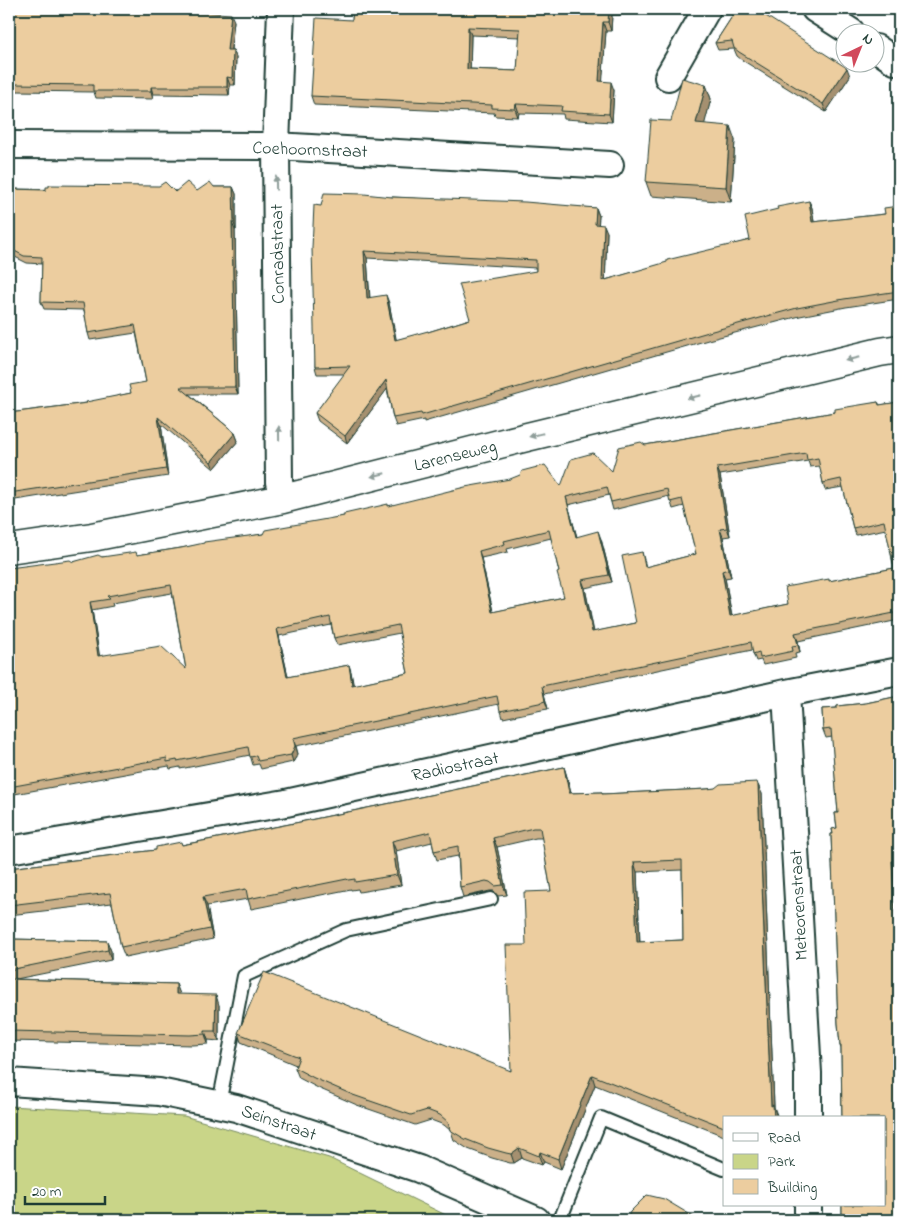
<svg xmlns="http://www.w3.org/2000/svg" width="908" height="1229" viewBox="0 0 908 1229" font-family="'Indie Flower',sans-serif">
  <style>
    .green { fill: #c9d588; stroke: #74895e }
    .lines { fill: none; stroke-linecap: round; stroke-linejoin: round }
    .service-casing { stroke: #1f3d34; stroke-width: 16 }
    .minor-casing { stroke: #1f3d34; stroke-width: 30 }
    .tertiary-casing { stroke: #1f3d34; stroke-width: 31 }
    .service { stroke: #fff; stroke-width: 12 }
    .minor { stroke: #fff; stroke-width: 26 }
    .tertiary { stroke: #fff; stroke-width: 28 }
    .wall { fill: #cbb089; stroke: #1f3d34; fill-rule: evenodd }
    .shaded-wall { fill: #a5906f; stroke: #1f3d34 }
    .building { fill: #eccd9f; stroke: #1f3d34; fill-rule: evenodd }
    .oneway { fill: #8f9e9a }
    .labels { text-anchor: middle; stroke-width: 4; stroke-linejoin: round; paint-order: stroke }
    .street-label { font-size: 18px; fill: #1f3d34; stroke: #fff }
  </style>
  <rect width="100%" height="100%" fill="#fff"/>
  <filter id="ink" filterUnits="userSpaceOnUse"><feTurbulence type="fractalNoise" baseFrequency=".02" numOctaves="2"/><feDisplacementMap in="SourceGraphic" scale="10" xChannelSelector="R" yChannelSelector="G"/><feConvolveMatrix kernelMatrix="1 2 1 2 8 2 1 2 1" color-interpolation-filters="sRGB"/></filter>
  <g filter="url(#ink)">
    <path class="green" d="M9,1106l175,10 145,42 127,62h-447z"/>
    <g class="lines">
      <defs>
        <path id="service" d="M219,1104l25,-128 102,-46 145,-31
          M560,1220l41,-102 123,51"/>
        <path id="minor" d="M281,9l-5,137 3,336 4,17
          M815,9l36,23
          M876,48l19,13
          M668,77l39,-68
          M9,145l267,1 334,19
          M786,693l22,380v45
          M9,850l277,-47 500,-110 113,-22
          M9,1082l150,10 77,16 183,61 117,51
          M808,1205v15"/>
        <path id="tertiary" d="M9,549l83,-12 191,-38 244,-62 353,-85 19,-3"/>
      </defs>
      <use href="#service" class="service-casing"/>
      <use href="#minor" class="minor-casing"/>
      <use href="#tertiary" class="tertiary-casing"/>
      <use href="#service" class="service"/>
      <use href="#minor" class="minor"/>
      <use href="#tertiary" class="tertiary"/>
    </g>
    <path class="wall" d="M9,9h167v2l58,10 -3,29h2l3,7 -1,28h-5l-1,10 -76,-1v5l-57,-1 -2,-6 -78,-1v5h-7z
      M353,9h303v1l-36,-1v6h-8l-1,16h-5l-4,50 12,9 -2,32 -48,-3 -1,-5 -44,-1 -1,4 -23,-1 -1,-3 -180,-8 -3,-9 41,-76zM471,35l49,2 -3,34 -47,-2z
      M737,9l113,67 -24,36 -84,-52 -5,-4 -3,-7 -16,1 -3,-7z
      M706,85l5,14 -7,25 31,16 -4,62 -80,-6 -5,-14 25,-61z
      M214,187h19l3,7v36h-1l3,164h-49l46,39 3,8 -24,28 -53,-45 7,52 -159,25v-88l78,-10 44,-10 15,-11 -10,-49 -46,7 -2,-7 -4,-23 -40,-1 -3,-7 1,-38 -15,-1 -18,-9v-65l188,2z
      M392,197l204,11 3,8 -1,8 9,8 -2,48 145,-40 59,-39 3,7 2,14 71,-8 14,-8v93l-53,8 -46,9 -92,24 -284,82v-2l-28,6 -3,-8 -6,-29 -40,54 -29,-22 -3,-8 30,-39h-28l-2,-7 6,-161zM367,258l169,10v3l-66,48 -42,13 -32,8 -7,-37 -19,-5z
      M878,402l2,3 19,-3v218l-101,21 2,11 -5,1 1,5 -33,7 -2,-5 -5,1 -4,-11 -208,44 4,15 -6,1 -39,8 -4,-14 -203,42 2,8 -5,8 -32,7 -2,-5 -6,1 -3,-10 -70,14v-2l-10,2 -1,-3 -160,29v-115l5,-1 59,-117 29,-5 35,-2 44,-7 82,-14 81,-18 44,-10 173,-20 51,-15 33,-26 190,-33zM808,461l2,6 10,-1 3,17 2,7 18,-3 10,41 3,7 30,-6 8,39 -64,13 -42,23 -56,12 -7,-38 6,-1 -8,-40 7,-1 -10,-61zM609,495l4,15 56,-14 4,13 11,-3 12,48 -50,13 -4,-15 -6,71 -42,9 -9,-44 27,-6 -11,-43 -24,-2 -9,-32zM551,538l8,34 5,25 -71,15 -12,-54 27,-6 -1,-3zM172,593l14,76 -87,-13 -7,-46 21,-4 -1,-3zM331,625l3,13 3,7 63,-12 8,40 -55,12 -2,-13 -2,-7 -61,12 -9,-41z
      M899,696v172h-4l4,91v261h-59v-4h2v-11h42v-87h-42l-1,-69 -1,-4 -2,-22 -7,-189h2l-1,-5 5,-1 -2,-15h3l-6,-76 -6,1 -3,-8 -1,-21 15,-1v-2l29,-3z
      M564,767l3,10 4,16 31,-1 1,2 104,-5 51,-4 4,9 12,313 3,8 -53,3v18l-129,-51 -34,84 -17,-7 -2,3 -20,-7 -8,5h-4l-18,-5 -24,-9 -14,-9 -3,-9 -7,-6 -13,-5 -16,5 -58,-20 -39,-17 -19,-10 -4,-10 1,-3 -55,-23 -3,-9 273,38 15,-126 25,-54 -9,-53h-6l-39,9 10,48 -9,1 -4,-5h-4l-27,6 -3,-10 -2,-31 -21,4 -3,-9 -2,-9 -36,9 5,34 -42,7 -1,-3 -7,1v-1l-100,20 -3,-10 -41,7 6,33 -88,18 -4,-10 -9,-44 -103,12v-47l147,-18 144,-28zM682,870l1,70 -43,2 -3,-70z
      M9,939l98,2 4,10v9l-95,19 160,5 4,11 39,10v36l-11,-1v4l-15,1 -184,-4z"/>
    <path class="shaded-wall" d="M609,9h1l2,6 -1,16 -3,-9z
      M618,9h2v6z
      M231,14l3,7 -4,36 -3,-7z
      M603,22l3,9 -4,58 -3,-8z
      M468,27l3,8 -1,42 -3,-8z
      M233,50l3,7 -1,28 -3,-7z
      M847,68l3,8 -24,36 -3,-8z
      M227,77l3,8 -1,10 -2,-8z
      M611,82l3,8 -2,32 -3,-8z
      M14,84l2,7v5l-2,-7z
      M706,85l5,14 -10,39 -5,-15z
      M151,87l2,7v5l-2,-8z
      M516,104l3,9 -1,4 -3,-8z
      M730,126l5,14 -4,62 -5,-15z
      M233,187l3,7v36l-2,-7z
      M809,201l3,7 3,21 -3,-7z
      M596,208l3,8 -1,15 -3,-7z
      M232,223l3,7 3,164 -3,-7z
      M604,225l3,7 -2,56 -3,-7z
      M364,251l3,7 3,48 -3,-8z
      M386,295l3,8 9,45 -3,-8z
      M386,380l2,8 -41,55 -2,-7z
      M158,417l3,7 7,52 -2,-7z
      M235,433l3,8 -24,28 -3,-7z
      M717,468l3,7 10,61 -3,-8z
      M566,497l2,8 11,40 -3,-8z
      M720,529l3,8 8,40 -3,-8z
      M598,531l3,8 11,43 -3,-7z
      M479,551l2,7 14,62 -3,-8z
      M722,571l3,7 8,46 -3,-8z
      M582,580l3,8 10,52 -3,-8z
      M90,602l2,8 9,54 -3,-8z
      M277,629l2,7 11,49 -3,-8z
      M795,633l3,8 2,11 -2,-7z
      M349,665l2,7 4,21 -3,-8z
      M542,686l2,8 4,15 -3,-8z
      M293,738l5,16 -5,8 -2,-7z
      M564,767l3,10 6,26 -4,-10z
      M758,785l4,9 12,313 3,11h-3l-3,-12z
      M493,838l4,9 10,48 -4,-10z
      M392,841l4,10 5,34 -4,-10z
      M892,861l3,7 4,98 -2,-7z
      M634,862l3,10 3,80 -3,-10z
      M203,897l4,9 6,33 -3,-10z
      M107,941l4,10v9l-3,-10z
      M176,984l4,10v10l-4,-10z
      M216,995l3,10v36l-4,-10z
      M205,1031l3,9v4l-3,-10z
      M592,1075l3,10 -34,84 -3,-10z
      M519,1148l3,10 -8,5 -3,-9z
      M540,1152l4,10 -2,3 -3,-9z"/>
    <path class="building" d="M9,9h164v1l58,4 -4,36h6l-1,28 -5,-1v10h-76v4h-58v-6l-79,-1v5h-5z
      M353,9h256l-1,13h-5l-4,59 12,1 -2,32 -48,-3 1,-5 -46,-2 -1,5 -23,-1v-3l-181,-9 5,-78 36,2zM468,27l52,2 -3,42 -50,-2z
      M737,9h18l92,59 -24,36 -84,-52 -5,-4 -2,-7 -17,2z
      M682,78l24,7 -10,38 34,3 -4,61 -80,-5 5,-62 20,1z
      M165,182l10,10 12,-10 10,9 13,-9 4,5h19l1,36h-2l3,164h-55l55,46 -24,29 -53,-45 8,52 -157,24v-80l78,-10 -1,-1 45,-9 -2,-8 17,-3 -11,-57 -47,8 -5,-30 -42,-1 1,-45 -18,-1 -15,-8v-59l37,1v-3h3v-2l110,1z
      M324,193l40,1 28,3 133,5 71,6 -1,16 9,1 -2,56 65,-19v-2l83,-20 -5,-23 33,-8 -1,-2 32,-6 3,21 73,-8 -1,-6 15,-2v85l-55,8 -47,9 -92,25 -283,82 -1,-2 -28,5 -7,-38 -41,56 -30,-23 35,-47 -35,1 -3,-119 2,-43 7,1zM364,251l172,9v11l-77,13 11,35 -42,13v-1l-33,9 -9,-45 -19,3z
      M878,402l1,3 20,-3v210l-104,21 3,12 -6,1 1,5 -33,7 -1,-6 -6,2 -2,-12 -209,44 3,15 -6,2 -39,8 -3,-15 -204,42 2,8 -4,9 -33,6 -2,-5 -6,1 -2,-10 -71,14v-1l-10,2v-4l-158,29v-107l5,-1 -5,-39v-72l61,-8 3,2 25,-7 4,2 34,-5 1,3 44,-7 23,-5v-1l59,-8 2,-4 79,-14v-2l44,-10v2l77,-19 45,-8 10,-4 2,-4 23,-6 16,21 10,-27 22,-6 19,18 7,-24 22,-5 4,3 190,-33v-3zM806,453l1,7 11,-2 5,25 18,-4 12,49 31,-7 10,47 -65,13v-2l-44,8 3,17 -58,12 -8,-45 6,-2 -8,-40 7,-1 -10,-60zM607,487l4,15 56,-13 3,13 12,-3 14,55 -51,13 -3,-15 -20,4 14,67 -44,9 -10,-52 27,-5 -11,-44 -22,6 -10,-40zM549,530l10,42 -2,1 7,24 -72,15 -13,-61 26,-7 -1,-3zM171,585l15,84 -25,-23 -63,10 -8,-54 20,-3 -3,-3zM330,617l4,21 64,-13 10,48 -56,12 -3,-20 -62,12 -10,-48z
      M899,696v164l-7,1 5,98h2v261h-59v-4h2v-11h42v-87h-42l-1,-73h-1l-2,-22 -7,-189h2l-1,-5 5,-1 -2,-15h3l-7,-84 -8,1 -1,-21 15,-1v-2l29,-3z
      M564,767l5,26 33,-1v2l105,-5 8,-1 5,-4 37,-2 1,3 13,321 2,-1 1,13h-50v9l-132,-52 -34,84 -18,-7 -1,4 -20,-8 -8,6 -5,-1 -18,-5 -23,-9 -15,-9 -2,-8 -8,-7 -13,-5 -16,5 -58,-20 -39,-17 -19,-10 4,-11 -61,-24 26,-61 247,99 -5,-126h20l-2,-53 27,-1 -11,-63h-7l-40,10 10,47 -8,1 -5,-4 -4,-1 -26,6 -2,-41 -24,5 -4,-19 -38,9 5,34 -42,7v-3l-7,1 -1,-1 -99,20 -2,-10 -43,8 7,32 -89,18 -11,-54 -101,12v-37l147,-18v-3l25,-5 1,3 118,-23zM682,860l1,80 -46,2 -3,-80z
      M9,939l98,2 1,9 -99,20z
      M9,979l167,5v10l40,1 -1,36h-10v3l-15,1 -181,-4z
      M647,1195l17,4 35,21h-72l3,-8z"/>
    <defs><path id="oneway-solid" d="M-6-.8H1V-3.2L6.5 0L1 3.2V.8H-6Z" transform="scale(1.25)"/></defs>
    <g class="oneway">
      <use href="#oneway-solid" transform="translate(276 183) rotate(-91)"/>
      <use href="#oneway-solid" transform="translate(852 359) rotate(166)"/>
      <use href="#oneway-solid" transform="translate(694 397) rotate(166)"/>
      <use href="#oneway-solid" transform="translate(279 433) rotate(-91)"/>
      <use href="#oneway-solid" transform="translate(536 435) rotate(166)"/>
      <use href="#oneway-solid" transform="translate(378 475) rotate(166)"/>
    </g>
  </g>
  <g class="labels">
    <g class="street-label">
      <text transform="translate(310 149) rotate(2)" y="6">Coehoornstraat</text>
      <text transform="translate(277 254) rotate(-91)" y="6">Conradstraat</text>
      <text transform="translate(455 455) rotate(-14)" y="6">Larenseweg</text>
      <text transform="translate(455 766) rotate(-12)" y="6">Radiostraat</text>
      <text transform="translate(798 905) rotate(-93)" y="6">Meteorenstraat</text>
      <text transform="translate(279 1122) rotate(19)" y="6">Seinstraat</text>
    </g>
  </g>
  <rect width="908" height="1229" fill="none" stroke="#fff" stroke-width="30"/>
  <rect x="15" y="15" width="878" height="1199" fill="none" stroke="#1f3d34" stroke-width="2" filter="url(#ink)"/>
  <rect x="723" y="1116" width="162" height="90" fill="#ffffff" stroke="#a5b1ae"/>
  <rect x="733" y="1133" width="25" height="8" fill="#ffffff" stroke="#a5b1ae"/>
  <text x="768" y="1142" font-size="15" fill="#1f3d34">Road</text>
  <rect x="733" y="1154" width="25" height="15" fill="#c9d588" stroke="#a5b1ae"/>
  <text x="768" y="1166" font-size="15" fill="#1f3d34">Park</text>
  <rect x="733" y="1179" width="25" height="15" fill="#eccd9f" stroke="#a5b1ae"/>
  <text x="768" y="1192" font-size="15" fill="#1f3d34">Building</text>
  <g transform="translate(860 48) rotate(43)"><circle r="24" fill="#ffffff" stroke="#a5b1ae"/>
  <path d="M0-4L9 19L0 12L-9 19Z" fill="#d1495b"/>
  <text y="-8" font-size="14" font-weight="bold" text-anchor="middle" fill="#1f3d34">N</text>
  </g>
  <path d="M25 1196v8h80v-8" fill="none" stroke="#1f3d34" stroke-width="2.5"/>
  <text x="32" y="1196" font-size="15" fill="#1f3d34" stroke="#ffffff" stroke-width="4" paint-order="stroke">20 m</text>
</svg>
